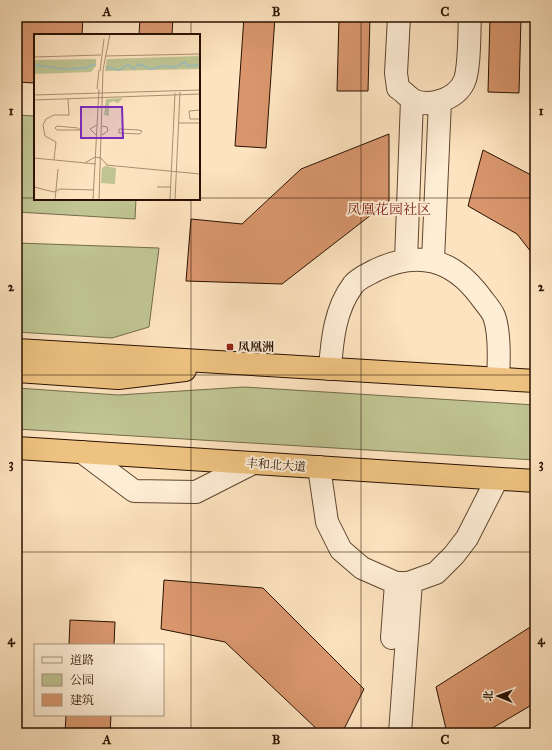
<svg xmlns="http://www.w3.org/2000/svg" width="552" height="750" viewBox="0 0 552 750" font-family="'IM FELL Great Primer','Noto Serif SC',serif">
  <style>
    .green { fill: #bfc492; stroke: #746b4a }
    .building { fill: #d9966d; stroke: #2a1201 }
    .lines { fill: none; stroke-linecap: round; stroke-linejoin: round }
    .minor-casing { stroke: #5f4630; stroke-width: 24 }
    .highway-casing { stroke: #2a1201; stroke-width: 24 }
    .minor { stroke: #feedd5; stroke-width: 22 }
    .highway { stroke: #eec280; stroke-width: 22 }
    .grid { fill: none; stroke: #2a1201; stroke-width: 1; stroke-opacity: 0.55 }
    .poi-dot { fill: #8f2418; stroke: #feedd5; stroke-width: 1.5 }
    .labels { text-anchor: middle; stroke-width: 4; stroke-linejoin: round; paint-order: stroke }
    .poi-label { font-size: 12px; font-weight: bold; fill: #2a1201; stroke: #feedd5; text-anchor: start }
    .street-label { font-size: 12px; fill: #2a1201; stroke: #feedd5 }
    .quarter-label { font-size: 14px; fill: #7a1f14; stroke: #feedd5 }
    .inset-river { fill: none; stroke: #a0bdb7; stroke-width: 2 }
    .inset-road { fill: none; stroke: #a98f73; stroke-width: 1 }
    .view { fill: #7b2cbf; fill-opacity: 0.15; stroke: #7b2cbf; stroke-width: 2 }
    .inset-edge { fill: none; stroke: #2a1201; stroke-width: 2 }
    .neatline { fill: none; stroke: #2a1201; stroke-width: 1.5 }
    .grid-label { font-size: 13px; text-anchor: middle; font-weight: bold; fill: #2a1201 }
  </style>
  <rect width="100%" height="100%" fill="#fde3bf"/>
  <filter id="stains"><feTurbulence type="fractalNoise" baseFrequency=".005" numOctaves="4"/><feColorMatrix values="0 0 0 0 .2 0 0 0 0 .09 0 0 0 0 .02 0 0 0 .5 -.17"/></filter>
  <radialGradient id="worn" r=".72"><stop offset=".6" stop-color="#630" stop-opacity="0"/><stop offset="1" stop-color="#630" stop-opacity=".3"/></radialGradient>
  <path class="green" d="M17,115l18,1v83h101l-1,20 -118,-7z
    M17,243l142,5 -10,79 -37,11 -95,-6z
    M244,387l291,18v55l-518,-31v-41l101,7z"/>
  <path class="building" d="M17,17h66l-1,18h-47v48l-18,-1z
    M140,17h33l-1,18h-33z
    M244,17h31l-9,131 -31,-2z
    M339,17h31l-2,74h-31z
    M490,17h31l-2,76 -31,-1z
    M389,134v67l-107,83 -96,-3 5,-62 51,5 59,-55z
    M483,150l52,27v80l-18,-23 -49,-28z
    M164,580l99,8 101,101 -22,44h-21l-96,-91 -64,-13z
    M70,620l45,2 -1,23h-45z
    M535,624v79l-51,30h-37l-11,-46z
    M66,715h45l-1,18h-45z"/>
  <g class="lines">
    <defs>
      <path id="minor" d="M399,17l-3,56 2,15c5,3 10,9 15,12 17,8 43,-1 51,-18 6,-13 5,-50 6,-65
        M406,260l6,-160
        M433,260l7,-159
        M330,369c2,-29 5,-60 23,-84 5,-7 16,-11 23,-15 42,-20 76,-11 104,26 4,6 11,13 14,20 6,16 5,46 4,63
        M82,452l52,39 62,1 57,-29
        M319,467l8,55 14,28 21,18 34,15h12l28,-10 18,-18 13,-17 30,-59
        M392,638l4,-55
        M400,733l11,-151"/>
      <path id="highway" d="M17,350l518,31
        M17,371l101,7 67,-8
        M17,448l518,33"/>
    </defs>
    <use href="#minor" class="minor-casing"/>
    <use href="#highway" class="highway-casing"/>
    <use href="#minor" class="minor"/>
    <use href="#highway" class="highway"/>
  </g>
  <path class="grid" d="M191,17v18M361,17v716M17,198h18M199,198h336M191,199v534M17,375h518M17,552h518"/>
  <rect class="poi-dot" x="226" y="343" width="8" height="8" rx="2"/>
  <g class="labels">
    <g class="poi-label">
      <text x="238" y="351">凤凰洲</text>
    </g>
    <g class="street-label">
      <text transform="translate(276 465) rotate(4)" y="4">丰和北大道</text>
    </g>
    <g class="quarter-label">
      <text x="389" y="214">凤凰花园社区</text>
    </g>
  </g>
  <g transform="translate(34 34)">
    <rect width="166" height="166" fill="#fde3bf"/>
    <path d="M166,22v13l-95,2 2,-12zM62,25v7l-5,6 -57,2v-14zM89,64l-5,5 -5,-2 -4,2v13l-5,-1 2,-16zM71,132l11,2 -1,16 -14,-1 1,-15z" fill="#bfc492"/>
    <path class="inset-river" d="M0,31l30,4 22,-1 10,-4M72,33l13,3 9,-5 6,4 5,-5 12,5 11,-3 14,1 9,-5 2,4 13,-1"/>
    <path class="inset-road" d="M71,22l95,-2M0,23l67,-2M66,37l4,-32M63,55l2,-19M0,61l166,-5M0,66l166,-6M166,76l-11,1 1,8h10M144,89h22M23,92l21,2 2,2h-23l-2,-2zM85,95l20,1 3,1 -2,3 -21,-1zM62,101l-6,-6 7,-4M68,101l6,-4 -1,-4 -5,-1M0,124l62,6M20,126l2,-18 -11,-6 -2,-11 3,-6 8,-4h15l-1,-16M51,129l10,-6 6,1 6,7M72,131l94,9M0,153l20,5 6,-3 34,1M123,153h14M21,166l3,-31M59,166l6,-111M65,166l4,-130 7,-36M136,166l5,-107M141,166l5,-108"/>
    <path class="view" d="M47,73h41l1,31h-42z"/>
    <rect width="166" height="166" class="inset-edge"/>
  </g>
  <rect width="552" height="750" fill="none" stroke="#fde3bf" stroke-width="44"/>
  <rect x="34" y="644" width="130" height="72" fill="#feedd5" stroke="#a99580"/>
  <rect x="42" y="657" width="20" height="6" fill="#feedd5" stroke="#a99580"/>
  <text x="70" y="664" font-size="12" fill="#2a1201">道路</text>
  <rect x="42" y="674" width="20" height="12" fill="#bfc492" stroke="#a99580"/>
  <text x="70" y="684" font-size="12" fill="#2a1201">公园</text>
  <rect x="42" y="694" width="20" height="12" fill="#d9966d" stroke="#a99580"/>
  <text x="70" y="704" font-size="12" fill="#2a1201">建筑</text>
  <g transform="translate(498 696) rotate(271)" stroke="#feedd5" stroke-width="3" paint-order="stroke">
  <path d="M0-3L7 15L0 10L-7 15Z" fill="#2a1201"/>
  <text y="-6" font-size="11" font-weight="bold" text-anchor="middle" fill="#2a1201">北</text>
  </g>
  <rect x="22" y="22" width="508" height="706" class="neatline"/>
  <g class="grid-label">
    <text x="107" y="16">A</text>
    <text x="276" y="16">B</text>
    <text x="445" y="16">C</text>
    <text x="11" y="115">1</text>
    <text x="541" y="115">1</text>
    <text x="11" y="291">2</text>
    <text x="541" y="291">2</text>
    <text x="11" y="468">3</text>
    <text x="541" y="468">3</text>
    <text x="11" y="644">4</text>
    <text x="541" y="644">4</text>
    <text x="107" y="744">A</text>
    <text x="276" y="744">B</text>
    <text x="445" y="744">C</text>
  </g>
  <rect width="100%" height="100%" filter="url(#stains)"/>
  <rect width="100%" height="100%" fill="url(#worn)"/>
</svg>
